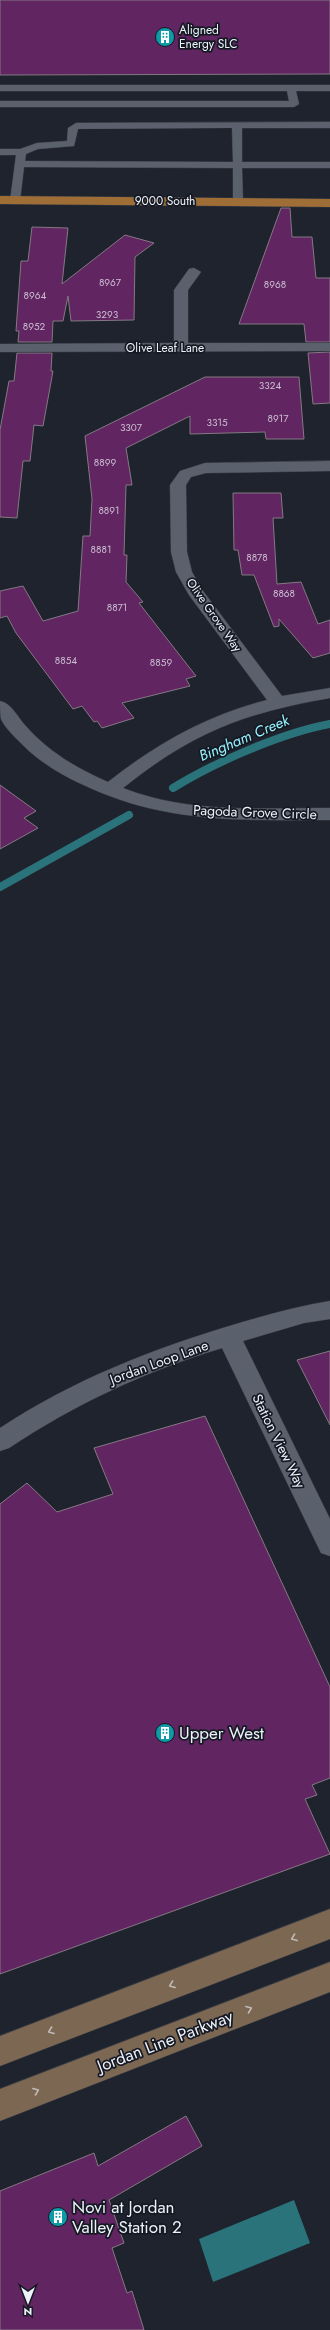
<svg xmlns="http://www.w3.org/2000/svg" width="330" height="2330" viewBox="0 0 330 2330" font-family="Jost,sans-serif">
  <style>
    .water { fill: #2b737b }
    .lines { fill: none; stroke-linecap: round; stroke-linejoin: round }
    .stream { stroke: #2b737b; stroke-width: 8 }
    .building { fill: #612561; stroke: #847983 }
    .lane-casing { stroke: #3a3e47; stroke-width: 1 }
    .street-casing { stroke: #3a3e47; stroke-width: 1 }
    .secondary-casing { stroke: #3a3e47; stroke-width: 1 }
    .primary-casing { stroke: #3a3e47; stroke-width: 1 }
    .lane { fill: #5a606c; fill-rule: evenodd }
    .street { fill: #5a606c; fill-rule: evenodd }
    .secondary { fill: #7c6752; fill-rule: evenodd }
    .primary { fill: #9f6e37; fill-rule: evenodd }
    .oneway { stroke: #c0bab6 }
    .labels { text-anchor: middle; stroke-width: 3.5; stroke-linejoin: round; paint-order: stroke }
    .far-number-label { font-size: 10px; fill: #cabed2 }
    .far-poi-label { font-size: 12px; fill: #edf1f8; stroke: #141923; text-anchor: start }
    .far-street-label { font-size: 12px; fill: #edf1f8; stroke: #141923 }
    .street-label { font-size: 14px; fill: #edf1f8; stroke: #141923 }
    .water-label { font-size: 15px; font-style: italic; fill: #96f2fd; stroke: #141923 }
    .near-poi-label { font-size: 17px; fill: #edf1f8; stroke: #141923; text-anchor: start }
    .near-street-label { font-size: 17px; fill: #edf1f8; stroke: #141923 }
  </style>
  <rect width="100%" height="100%" fill="#1e232d"/>
  <path class="water" d="M294,2200l16,43 -97,39 -14,-43z"/>
  <g class="lines">
    <path class="stream" d="M173,788c42,-26 109,-55 157,-64
      M0,887l129,-72"/>
  </g>
  <path class="building" d="M0,0h330v74l-330,1z
    M281,208h9l2,29h20l4,41h14v64h-24l-2,-18h-65z
    M32,227l36,1 -6,56 63,-49 29,8 -19,14 -1,63 -63,1 -3,-25 -5,25h-10l-1,21h-34l1,-11h-3l5,-70h7z
    M330,352v51l-17,1 -5,-51z
    M17,353h35l-1,18h2l-10,55 -9,-1 -4,36h-7l-6,57 -17,-1v-87l9,-49h5z
    M205,377h94l5,62h-38l-1,-7 -75,2v-18l-64,32 6,37h-6l-2,70h3l-1,27 17,20 -4,1 57,73 -10,3 4,7 -68,17 12,15 -32,10 -5,-7 -3,1 -12,-16 -9,3 -57,-76 -9,-17 -7,2v-27l23,-5 20,35 35,-10 5,-75h7l2,-37 -7,-63z
    M233,493h48l2,25h-10l4,66 24,-2 17,42 12,-4v33l-17,5 -34,-39v7l-5,1 -20,-52h-12l-4,-25h-4z
    M0,785l36,26 -12,7 14,10 -38,21z
    M330,1351v74l-33,-65z
    M205,1416l125,271v91l-18,7 5,10 -12,4 25,55 -330,120v-470l27,-21 30,29 56,-18 -19,-46z
    M186,2116l16,30 -93,54 15,43 -12,5 15,45 5,-2 12,39h-144v-139l94,-38 4,13z"/>
  <g class="lines">
    <defs>
      <path id="lane" d="M0,85h330v6h-34l3,13 -5,3h-294v-6h289l-2,-10h-287z
        M330,122v6h-88v34h88v6h-88l1,33 -5,3 -5,-3v-33l-209,-1 -4,34 -5,3 -5,-3 6,-46h-16v-6h20l17,-6 30,-2 1,-13 8,-5zM232,128l1,34 -208,-1 1,-7 12,-5 36,-3 4,-17z"/>
      <path id="street" d="M194,268l7,4 -13,18v53h142v8l-330,1v-8l174,-1v-53l15,-21z
        M330,461v10l-124,2 -15,4 -5,8 1,67 5,20 11,19 79,105 48,-8v10c-86,15 -137,34 -207,90 66,26 138,20 207,20v12c-85,0 -162,4 -242,-33 -21,-9 -42,-21 -59,-36 -9,-9 -23,-21 -28,-32 -1,-5 -1,-13 -1,-18 11,2 17,15 24,23 23,27 52,44 84,58 48,-38 99,-67 159,-82l-78,-105 -13,-23 -5,-20 -1,-67 10,-14 25,-8z
        M330,1301v18l-26,4 -61,18 87,178v37l-9,-3 -99,-205c-76,23 -147,56 -213,100l-9,3v-23c73,-48 152,-79 236,-104 31,-9 62,-18 94,-23z"/>
      <path id="secondary" d="M330,1909v30l-330,127v-30z
        M330,1962v30l-330,129v-32z"/>
      <path id="primary" d="M0,196l330,3v8l-330,-3z"/>
    </defs>
    <use href="#lane" class="lane-casing"/>
    <use href="#street" class="street-casing"/>
    <use href="#secondary" class="secondary-casing"/>
    <use href="#primary" class="primary-casing"/>
    <use href="#lane" class="lane"/>
    <use href="#street" class="street"/>
    <use href="#secondary" class="secondary"/>
    <use href="#primary" class="primary"/>
  </g>
  <defs><path id="oneway-chevron" d="M-2-3.5L2.5 0L-2 3.5" fill="none" stroke-width="1.6" stroke-linecap="round" stroke-linejoin="round"/></defs>
  <g class="oneway">
    <use href="#oneway-chevron" transform="translate(294 1938) rotate(159)"/>
    <use href="#oneway-chevron" transform="translate(172 1985) rotate(159)"/>
    <use href="#oneway-chevron" transform="translate(249 2009) rotate(-21)"/>
    <use href="#oneway-chevron" transform="translate(51 2031) rotate(159)"/>
    <use href="#oneway-chevron" transform="translate(36 2091) rotate(-21)"/>
  </g>
  <defs>
    <symbol id="building-disc" viewBox="-11 -11 22 22"><circle r="9.5" fill="#0f9aa8" stroke="#141923"/><path d="M-4-6H4V6H1V3H-1V6H-4ZM-2.5-4.3h1.7v1.8h-1.7ZM.8-4.3h1.7v1.8H.8ZM-2.5-1h1.7V.8h-1.7ZM.8-1h1.7V.8H.8Z" fill="#fff"/></symbol>
  </defs>
  <g fill-rule="evenodd">
    <use href="#building-disc" x="154" y="26" width="22" height="22"/>
    <use href="#building-disc" x="154" y="1722" width="22" height="22"/>
    <use href="#building-disc" x="47" y="2206" width="22" height="22"/>
  </g>
  <g class="labels">
    <g class="far-number-label">
      <text x="110" y="286">8967</text>
      <text x="275" y="288">8968</text>
      <text x="35" y="299">8964</text>
      <text x="107" y="318">3293</text>
      <text x="34" y="330">8952</text>
      <text x="270" y="389">3324</text>
      <text x="278" y="422">8917</text>
      <text x="217" y="426">3315</text>
      <text x="131" y="431">3307</text>
      <text x="105" y="466">8899</text>
      <text x="109" y="514">8891</text>
      <text x="101" y="553">8881</text>
      <text x="257" y="561">8878</text>
      <text x="284" y="597">8868</text>
      <text x="117" y="611">8871</text>
      <text x="66" y="664">8854</text>
      <text x="161" y="666">8859</text>
    </g>
    <g class="far-poi-label">
      <text x="179" y="34">Aligned<tspan x="179" dy="14">Energy SLC</tspan></text>
    </g>
    <g class="far-street-label">
      <text x="165" y="205">9000 South</text>
      <text x="165" y="352">Olive Leaf Lane</text>
      <text transform="translate(214 615) rotate(55)" y="4">Olive Grove Way</text>
    </g>
    <g class="street-label">
      <text transform="translate(255 812) rotate(2)" y="5">Pagoda Grove Circle</text>
      <text transform="translate(159 1362) rotate(-20)" y="5">Jordan Loop Lane</text>
      <text transform="translate(279 1441) rotate(64)" y="5">Station View Way</text>
    </g>
    <g class="water-label">
      <text transform="translate(244 738) rotate(-23)" y="5">Bingham Creek</text>
    </g>
    <g class="near-poi-label">
      <text x="179" y="1739">Upper West</text>
      <text x="72" y="2213">Novi at Jordan<tspan x="72" dy="20">Valley Station 2</tspan></text>
    </g>
    <g class="near-street-label">
      <text transform="translate(165 2041) rotate(-21)" y="6">Jordan Line Parkway</text>
    </g>
  </g>
  <g transform="translate(28 2302) rotate(180)" stroke="#141923" stroke-width="3" paint-order="stroke">
  <path d="M0-3L7 15L0 10L-7 15Z" fill="#edf1f8"/>
  <text y="-6" font-size="11" font-weight="bold" text-anchor="middle" fill="#edf1f8">N</text>
  </g>
</svg>
